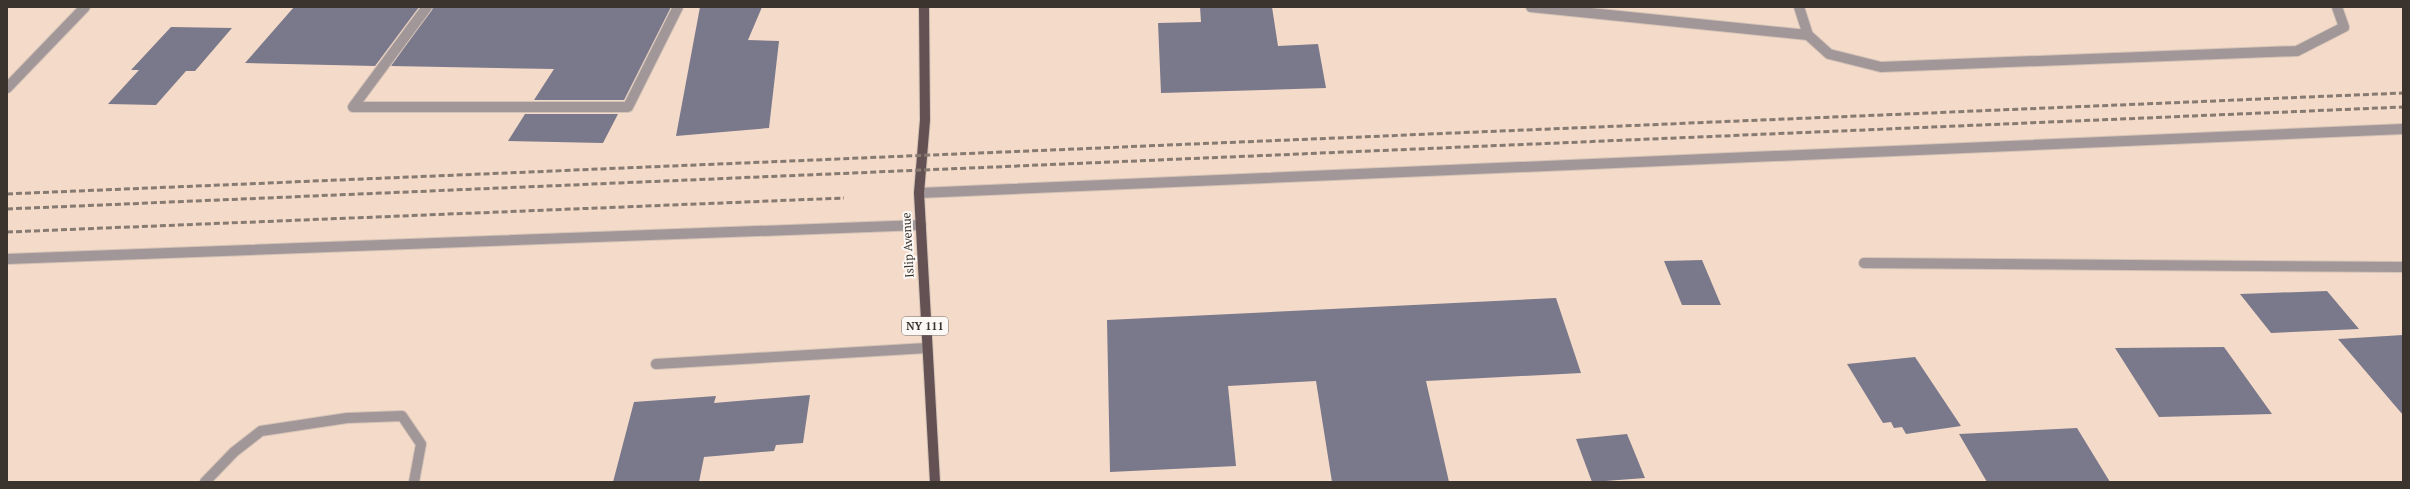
<svg xmlns="http://www.w3.org/2000/svg" width="2410" height="489" viewBox="0 0 2410 489" font-family="'PT Serif',serif">
  <style>
    .built { fill: #f4dac8 }
    .building { fill: #7a788b }
    .lines { fill: none; stroke-linecap: round; stroke-linejoin: round }
    .lane-casing { stroke: #d5c3b7; stroke-width: 12 }
    .street-casing { stroke: #d5c3b7; stroke-width: 12 }
    .primary-casing { stroke: #d5c3b7; stroke-width: 12 }
    .lane { stroke: #a19698; stroke-width: 10 }
    .street { stroke: #a19698; stroke-width: 10 }
    .primary { stroke: #635154; stroke-width: 10 }
    .rail { stroke: #877a71; stroke-width: 3; stroke-dasharray: 6 3; stroke-linecap: butt }
    .labels { text-anchor: middle; stroke-width: 4; stroke-linejoin: round; paint-order: stroke }
    .shield { fill: #fcf8f5; stroke: #756f6a; stroke-width: 1 }
    .shield-label { font-size: 11px; font-weight: bold; fill: #3b342e }
    .street-label { font-size: 12px; fill: #3b342e; stroke: #fcf8f5 }
  </style>
  <rect width="100%" height="100%" fill="#fce7d9"/>
  <path class="built" d="M7,7h2396v475h-2396z"/>
  <path class="building" d="M294,7h125l-44,59 -130,-3z
    M433,7h238l-47,93h-90l20,-31 -163,-3z
    M700,7h62l-14,33 31,1 -10,87 -93,8z
    M1200,7h72l6,39 40,-2 8,44 -165,5 -3,-70 43,-1z
    M171,27l61,1 -37,43h-9l-30,34 -48,-1 31,-34h-8z
    M525,114h93l-15,29 -95,-2z
    M1702,260l19,45h-39l-18,-44z
    M2327,291l32,38 -88,4 -31,-39z
    M1556,298l25,75 -155,8 23,101h-117l-16,-101 -88,5 8,80 -126,6 -3,-152z
    M2403,335v80l-65,-76z
    M2224,347l48,67 -113,3 -44,-69z
    M1915,357l46,69 -55,8 -4,-7 -8,1 -3,-6 -8,1 -36,-59z
    M810,395l-7,48 -27,2 -2,6 -70,6 -5,25h-86l21,-80 82,-6 -2,7z
    M2077,428l33,54h-123l-28,-48z
    M1627,434l18,44 -53,4 -16,-43z"/>
  <g class="lines">
    <defs>
      <path id="lane" d="M1531,7l277,28
        M1799,7l9,28 21,19 52,13 416,-16 47,-24 -7,-20
        M353,107h275l50,-100
        M353,107l74,-100
        M919,193l1484,-64
        M7,259l914,-34
        M1864,263l539,4
        M656,364l271,-16
        M205,482l29,-30 27,-21 86,-13 55,-2 19,28 -7,38"/>
      <path id="street" d="M7,88l78,-81"/>
      <path id="primary" d="M924,7l1,113 -6,73 16,289"/>
    </defs>
    <use href="#lane" class="lane-casing"/>
    <use href="#street" class="street-casing"/>
    <use href="#primary" class="primary-casing"/>
    <use href="#lane" class="lane"/>
    <use href="#street" class="street"/>
    <use href="#primary" class="primary"/>
    <path class="rail" d="M7,194l2396,-101
      M7,209l2396,-102
      M7,232l837,-34"/>
  </g>
  <g class="labels">
    <rect class="shield" x="902" y="317" width="46" height="18" rx="3"/>
    <g class="shield-label">
      <text x="925" y="330">NY 111</text>
    </g>
    <g class="street-label">
      <text transform="translate(908 245) rotate(-93)" y="4">Islip Avenue</text>
    </g>
  </g>
  <rect width="2410" height="489" fill="none" stroke="#3b342e" stroke-width="16"/>
</svg>
